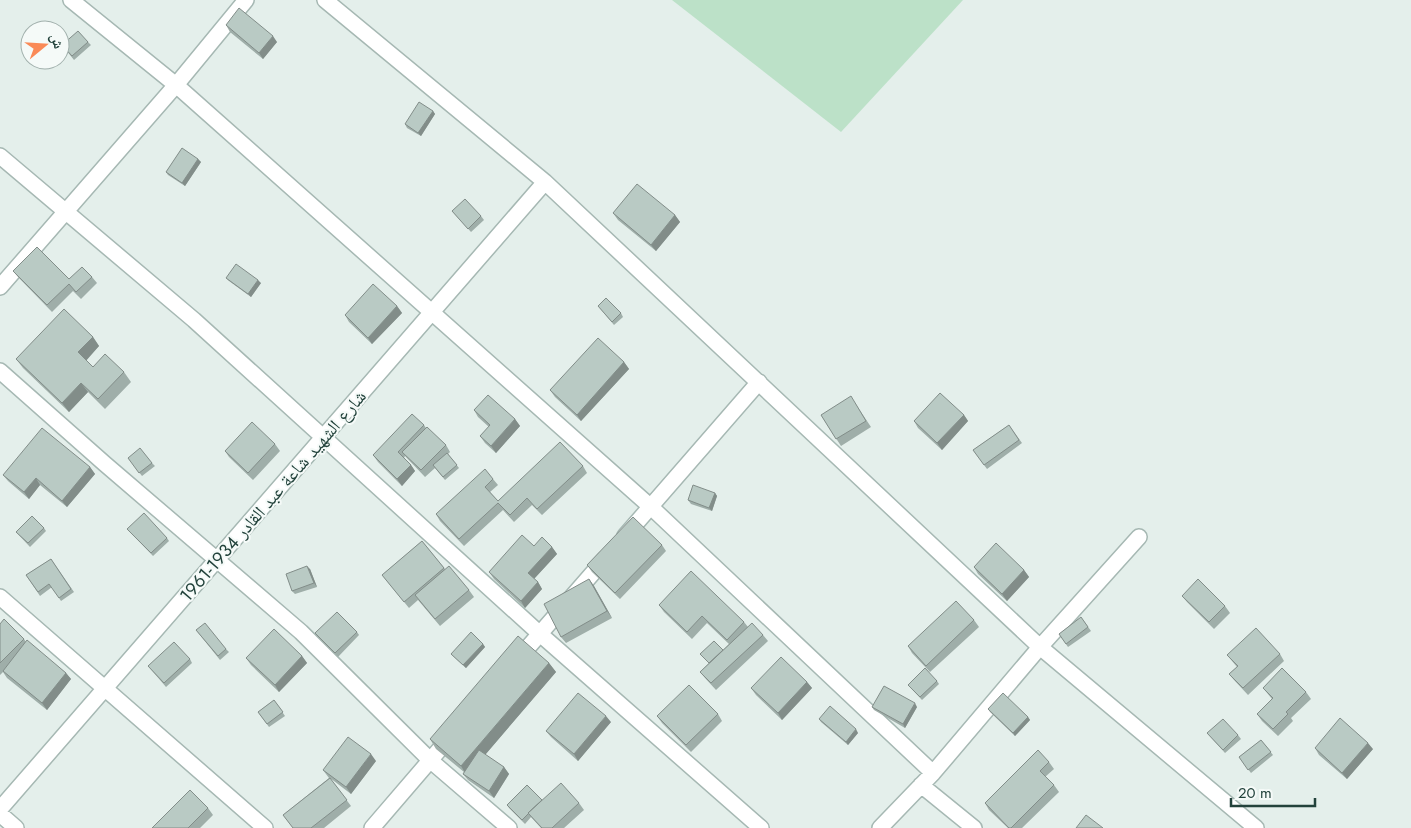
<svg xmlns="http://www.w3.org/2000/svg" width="1411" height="828" viewBox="0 0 1411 828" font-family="Jost,'Noto Naskh Arabic',sans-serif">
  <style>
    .green { fill: #bce1c8 }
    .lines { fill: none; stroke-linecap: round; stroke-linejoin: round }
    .minor-casing { stroke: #a6b8b3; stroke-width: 18 }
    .minor { stroke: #fff; stroke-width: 15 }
    .wall { fill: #9faea9 }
    .shaded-wall { fill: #828d89 }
    .building { fill: #b9cac4; stroke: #828d89 }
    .labels { text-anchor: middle; stroke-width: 4; stroke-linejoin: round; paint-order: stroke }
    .street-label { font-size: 18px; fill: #22423b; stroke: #f5faf8 }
  </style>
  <rect width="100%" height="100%" fill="#e4efeb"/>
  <path class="green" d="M672,0h291l-122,132z"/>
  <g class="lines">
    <defs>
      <path id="minor" d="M71,0l105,85 475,422 282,266
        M325,0l220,182 495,465 216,181
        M0,156l194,164 346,314 221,194
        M0,287l176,-202 70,-85
        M0,371l105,93 196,168 130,129 78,67
        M625,536l134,-154
        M0,597l265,231
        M517,660l88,-101
        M921,785l53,43
        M0,809l545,-627
        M0,814l16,14
        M372,828l79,-92
        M880,828l53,-55 107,-126 99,-110"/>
    </defs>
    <use href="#minor" class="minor-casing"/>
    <use href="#minor" class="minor"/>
  </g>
  <path class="wall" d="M226,25l51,17 -14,17 -33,-27z
    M88,42l3,3 -17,15 -12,-15z
    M433,111l2,3 -14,22 -14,-8 -2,-4z
    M198,159l3,3 -16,24 -17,-11 -2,-3z
    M452,211l29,5 3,4 -13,12z
    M613,213l62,2 5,7 -24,29 -38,-31z
    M13,271l56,8 23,-2 5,6 -16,16 -8,-8 -21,21 -34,-35z
    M226,278l35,5 -10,14 -22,-16z
    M397,306l5,7 -30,31 -23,-22 -4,-7z
    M598,306l23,7 2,4 -9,8z
    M93,337l6,9 -13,14 7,7 31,5 7,10 -26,27 -17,-17 -19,20 -46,-44 -7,-9z
    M624,362l5,7 -48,52 -26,-24 -5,-7z
    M855,403l16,24 -30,19 -20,-31z
    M474,410l41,9 5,7 -24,27 -11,-10 -5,-7 9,-9 -11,-10z
    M964,415l4,6 -26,29 -24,-22 -4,-7z
    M424,425l2,3 20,17 4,7 -2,2 11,14 -14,12 -10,-12 -10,9 -20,-21 -1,2 7,7 4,6 -13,15 -24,-24 -5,-7z
    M1009,425l13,18 -35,26 -14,-19z
    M275,444l5,7 -27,29 -24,-23 -4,-6z
    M128,458l24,5 3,3 -13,10z
    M583,466l4,7 -45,42 -10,-10 -18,17 -11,-12 -39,36 -24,-25 -4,-7 57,-35 5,6 -8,7 8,9z
    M90,467l5,7 -28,33 -27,-22 -11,14 -21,-18 -5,-6z
    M715,493l2,3 -5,15 -21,-7 -3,-4z
    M44,528l2,3 -16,16 -14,-15z
    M127,529l40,9 2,3 -16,15z
    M422,541l23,28 24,21 5,7 -34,29 -22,-26 -9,8 -27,-33z
    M662,545l4,6 -46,48 -28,-27 -5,-7z
    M534,546l18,1 5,7 -23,25 4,3 4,7 -17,19 -31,-29 -5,-7z
    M51,559l23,33 -13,9 -9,-14 -12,9 -14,-21z
    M974,567l50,3 5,7 -22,24 -29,-27z
    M310,569l7,18 -22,7 -3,-3z
    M589,579l5,7 18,32 -46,25 -5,-6z
    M1182,596l43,10 5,7 -16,16 -27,-27z
    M659,605l85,17 4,5 15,8 5,6 -52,49 -11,-12 -5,-6 9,-9 -9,-9 23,-4 6,-6 -22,-21 -15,16 -28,-27z
    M1081,617l10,14 -23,16 -9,-13z
    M974,620l5,7 -49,45 -18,-19 -4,-7z
    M0,624l24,15 2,3 40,31 5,6 -24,31 -40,-32 -4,-6 -3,3z
    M196,630l30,19 3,3 -9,8z
    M357,632l2,3 -21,22 -20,-20 -3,-4z
    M483,644l2,3 -19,21 -12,-11 -3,-3z
    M1280,654l4,7 -36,34 -14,-15 -5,-6 8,-7 -10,-12z
    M302,656l5,7 -28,29 -28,-27 -5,-7z
    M190,659l2,4 -26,24 -18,-21z
    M549,663l7,9 -71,83 19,12 5,7 -15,24 -26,-18 -5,-6 1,-2 -28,-23 -6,-10z
    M937,681l2,3 -17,16 -14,-15z
    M807,682l5,6 -30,32 -26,-25 -5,-7z
    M1263,688l43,4 5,7 -20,19 2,3 -15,15 -16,-15 -5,-7 15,-15z
    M274,700l11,16 -16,11 -11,-15z
    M872,707h45l-12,21 -31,-18z
    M988,709l40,8 2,3 -15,16 -25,-24z
    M718,714l4,7 -31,31 -29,-29 -5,-7z
    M819,719l39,14 -10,12 -27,-23z
    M611,722l-33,39 -27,-24 -5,-6z
    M1207,733l31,2 3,4 -16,14z
    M1261,740l12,15 -22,18 -12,-16z
    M1315,748l58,1 -26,30 -28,-24z
    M376,761l-25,33 -21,-16 21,28 -27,22h-31l-10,-13 46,-37 -6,-8z
    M1049,762l5,7 -9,8 9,8 5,7 -37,36h-14l-19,-18 -4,-7z
    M542,800l37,3 5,7 -20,18h-23l-10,-11 -6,7 -16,-16 -2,-3z
    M208,808l5,7 -13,13h-48z"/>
  <path class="shaded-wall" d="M273,36l4,6 -14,17 -4,-6z
    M433,111l2,3 -14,22 -3,-3z
    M198,159l3,3 -16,24 -3,-3z
    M675,215l5,7 -24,29 -5,-6z
    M258,280l3,3 -10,14 -3,-3z
    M397,306l5,7 -30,31 -4,-6z
    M93,337l6,9 -14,16 -7,-10z
    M624,362l5,7 -48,52 -4,-6z
    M81,383l7,9 -19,20 -7,-9z
    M964,415l4,6 -26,29 -5,-7z
    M515,419l5,7 -24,27 -5,-7z
    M411,465l4,6 -13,15 -5,-7z
    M90,467l5,7 -28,33 -5,-6z
    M36,478l4,7 -11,14 -5,-7z
    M715,493l2,3 -5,15 -3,-3z
    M552,547l5,7 -24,26 -5,-7z
    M307,566l3,3 7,18 -3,-4z
    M1024,570l5,7 -22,24 -5,-7z
    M589,579l5,7 18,32 -5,-7z
    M538,582l4,7 -17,19 -4,-7z
    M483,644l2,3 -19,21 -3,-3z
    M302,656l5,7 -28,29 -4,-7z
    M549,663l7,9 -89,104 -6,-10z
    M66,673l5,6 -24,31 -5,-7z
    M807,682l5,6 -30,32 -4,-7z
    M915,703l2,4 -12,21 -2,-4z
    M606,716l5,6 -33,39 -4,-7z
    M1028,717l2,3 -15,16 -2,-3z
    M856,729l2,4 -10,12 -2,-3z
    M1368,743l5,6 -26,30 -5,-6z
    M371,754l5,7 -25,33 -5,-7z
    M504,767l5,7 -15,24 -5,-7z"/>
  <path class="building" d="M239,8l34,28 -14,17 -33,-28z
    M78,31l10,11 -16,14 -10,-11z
    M419,102l14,9 -15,22 -13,-9z
    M182,148l16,11 -16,24 -16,-11z
    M637,184l38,31 -24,30 -38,-32z
    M465,199l16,17 -13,13 -16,-18z
    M37,247l32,32 13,-12 10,10 -16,15 -7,-8 -22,21 -34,-34z
    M236,264l22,16 -10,14 -22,-16z
    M373,284l24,22 -29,32 -23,-23z
    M606,298l15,15 -9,9 -14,-16z
    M64,309l29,28 -15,15 15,15 12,-13 19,18 -26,27 -17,-16 -19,20 -46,-44z
    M598,338l26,24 -47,53 -27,-25z
    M940,393l24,22 -27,28 -23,-22z
    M488,395l27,24 -24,27 -11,-10 10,-11 -16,-15z
    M851,396l15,25 -30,18 -15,-24z
    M412,414l12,11 -26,27 13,13 -14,14 -24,-24z
    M252,422l23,22 -27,29 -23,-22z
    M1009,425l10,15 -35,25 -11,-15z
    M427,427l19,18 -25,25 -19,-18z
    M42,428l48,39 -28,34 -26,-23 -12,14 -21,-17z
    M560,442l23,24 -46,43 -10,-11 -17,17 -12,-12 -39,36 -23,-25 49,-45 8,10 -8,8 13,14z
    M140,448l12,15 -13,10 -11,-15z
    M447,453l10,12 -14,12 -10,-12z
    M693,485l22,8 -6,15 -21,-8z
    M144,513l23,25 -16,15 -24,-24z
    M32,516l12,12 -16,15 -12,-11z
    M633,517l29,28 -47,48 -28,-28z
    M522,535l12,11 8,-9 10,10 -24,26 10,9 -17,19 -32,-29z
    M422,541l22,27 -40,34 -22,-27z
    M996,543l28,27 -22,24 -28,-27z
    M51,559l20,30 -12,9 -10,-14 -11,8 -12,-17z
    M307,566l7,17 -22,8 -6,-17z
    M449,566l20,24 -34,29 -20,-24z
    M691,571l53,51 -17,18 -25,-24 -15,16 -28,-27z
    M589,579l18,32 -46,26 -17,-33z
    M1198,579l27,27 -16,16 -27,-26z
    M956,601l18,19 -48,46 -18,-20z
    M337,612l20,20 -22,21 -20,-20z
    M1081,617l7,10 -22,17 -7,-10z
    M4,619l20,20 -24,24v-39z
    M205,623l21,26 -8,7 -22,-26z
    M752,623l11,12 -52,48 -11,-11z
    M1256,628l24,26 -37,34 -14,-14 9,-8 -11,-11z
    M274,629l28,27 -27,29 -29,-27z
    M471,632l12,12 -20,21 -12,-11z
    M518,636l31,27 -88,103 -31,-27z
    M27,640l39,33 -24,30 -39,-32z
    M714,641l9,9 -14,13 -9,-9z
    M174,642l16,17 -26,24 -16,-17z
    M781,657l26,25 -29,31 -27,-25z
    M925,668l12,13 -17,16 -12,-12z
    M1282,668l24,24 -20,20 2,2 -15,15 -16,-15 16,-16 -10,-10z
    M689,685l29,29 -32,31 -29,-29z
    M884,686l31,17 -12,21 -31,-17z
    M578,693l28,23 -32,38 -28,-23z
    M1003,693l25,24 -15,16 -25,-24z
    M274,700l9,12 -16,12 -9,-12z
    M830,706l26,23 -10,13 -27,-23z
    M1340,718l28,25 -26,30 -27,-25z
    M1223,719l15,16 -15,15 -16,-17z
    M348,737l23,17 -25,33 -23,-17z
    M1261,740l10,12 -23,18 -9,-13z
    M479,750l25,17 -15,24 -26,-17z
    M1038,750l11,12 -9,9 14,14 -43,43h-2l-24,-25z
    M330,778l17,22 -36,28h-18l-10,-13z
    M561,783l18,20 -27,25h-10l-14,-15z
    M527,785l15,15 -14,13h1l-7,7 -15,-15z
    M190,790l18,18 -20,20h-36z
    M1086,815l17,13h-27z"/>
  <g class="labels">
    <g class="street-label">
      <text transform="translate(273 496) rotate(-49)" y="6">شارع الشهيد شاعة عبد القادر 1934-1961</text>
    </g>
  </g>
  <g transform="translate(45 45) rotate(72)"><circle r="24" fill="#f5faf8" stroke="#a1b0ac"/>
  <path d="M0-4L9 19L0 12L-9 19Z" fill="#fa8a57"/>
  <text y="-8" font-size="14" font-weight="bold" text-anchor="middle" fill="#22423b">ش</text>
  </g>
  <path d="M1231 798v8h84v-8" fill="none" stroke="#22423b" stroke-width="2.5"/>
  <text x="1238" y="798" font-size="15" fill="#22423b" stroke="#f5faf8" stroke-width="4" paint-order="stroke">20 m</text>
</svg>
